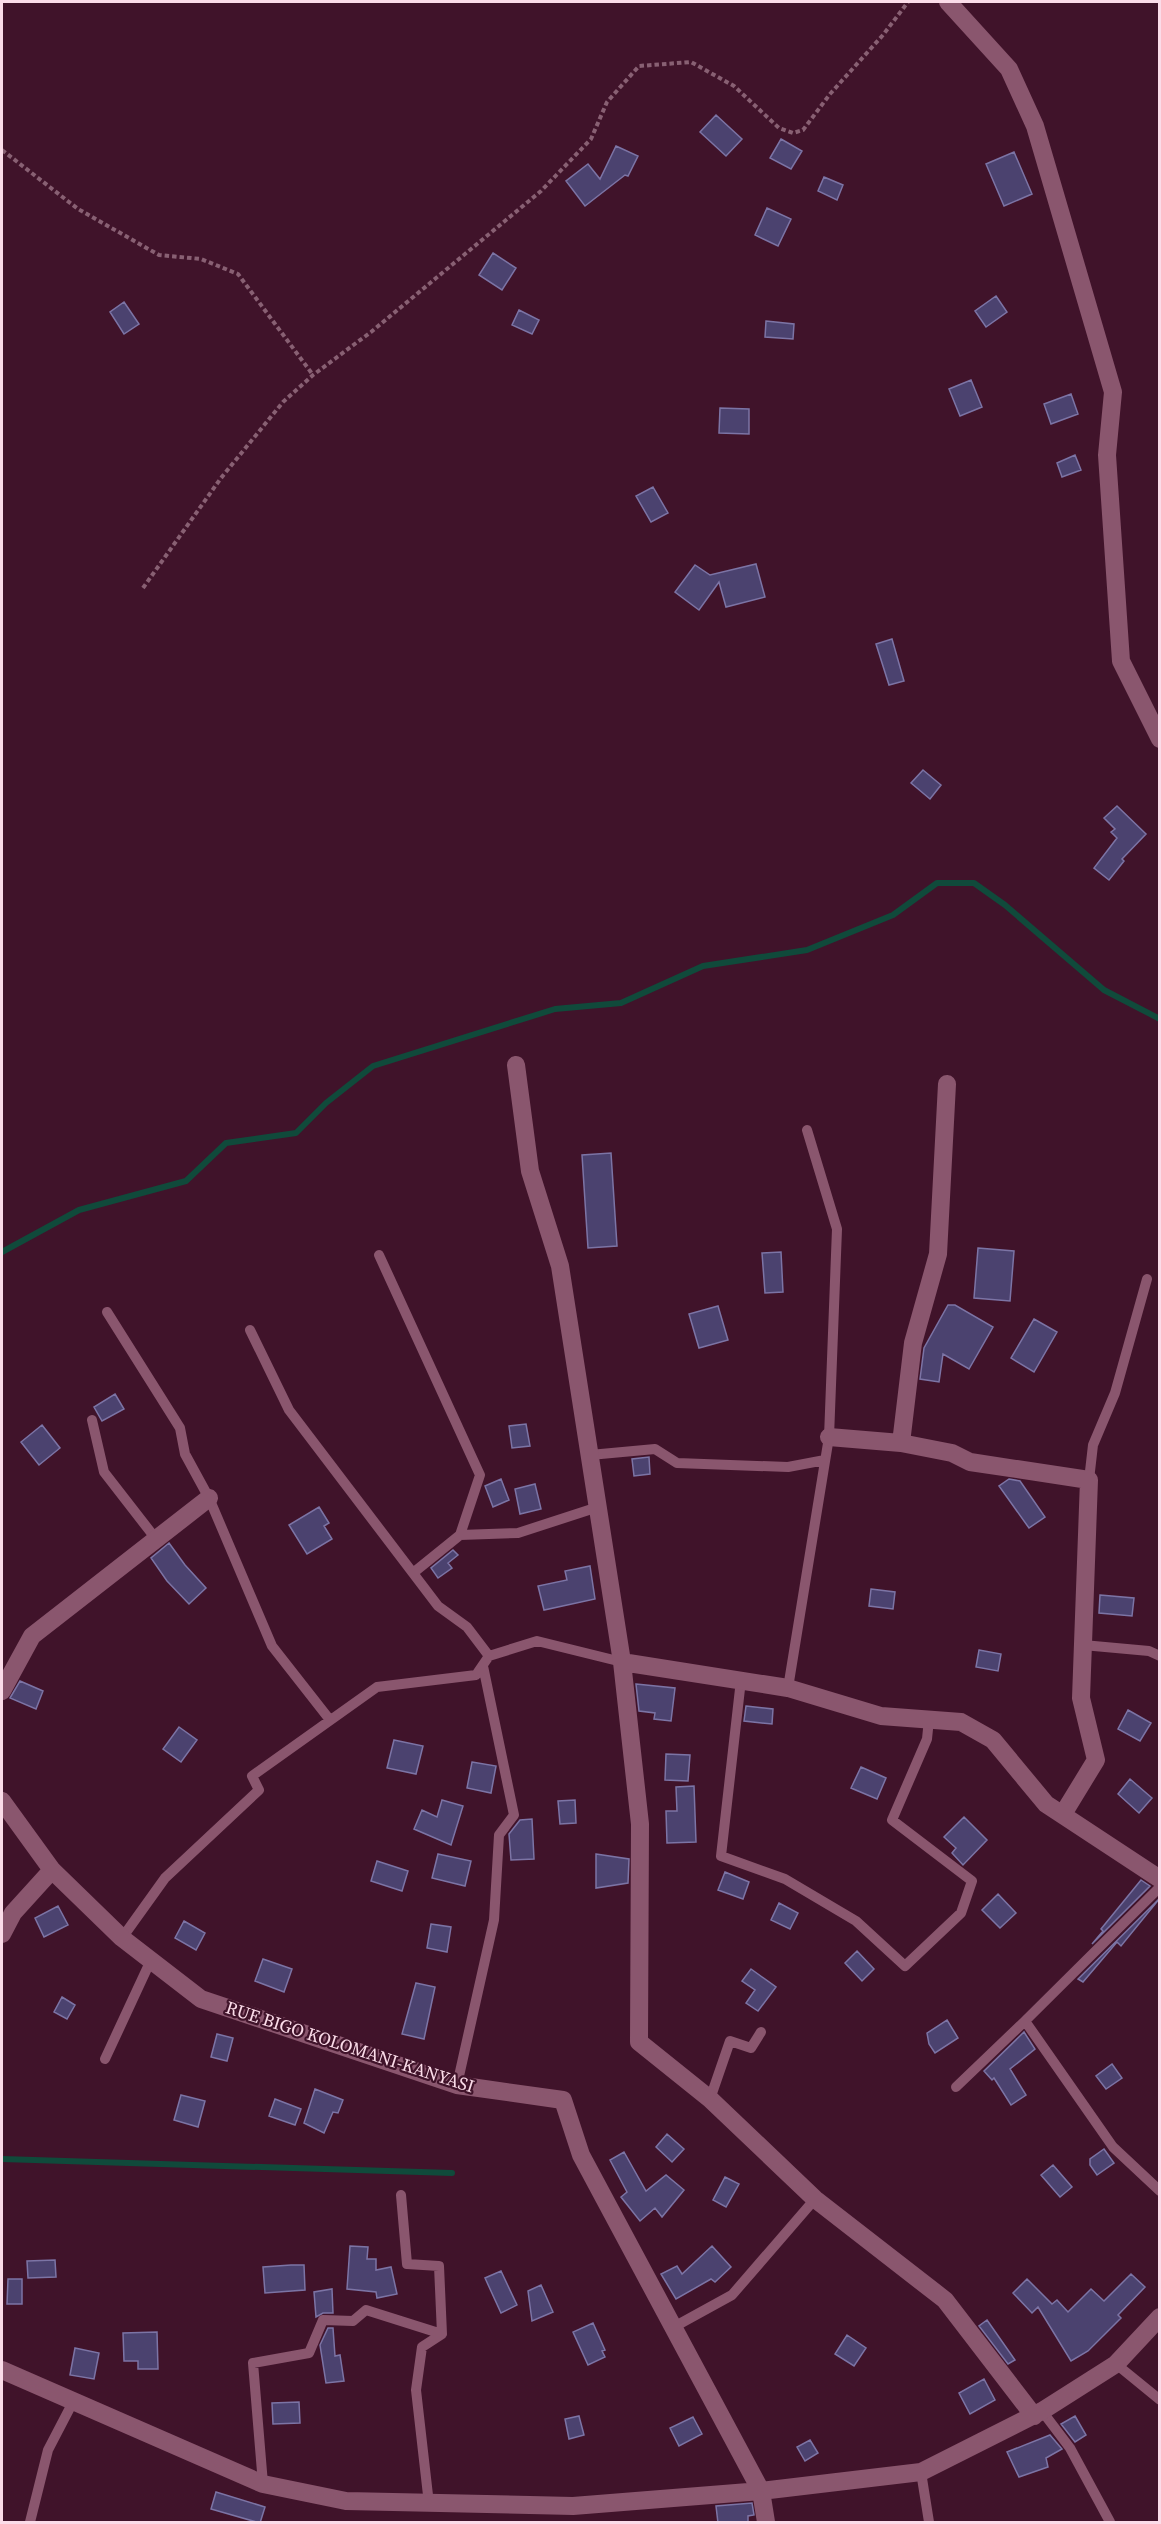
<svg xmlns="http://www.w3.org/2000/svg" width="1161" height="2524" viewBox="0 0 1161 2524" font-family="'Source Serif 4',serif">
  <style>
    .lines { fill: none; stroke-linecap: round; stroke-linejoin: round }
    .stream { stroke: #104a3b; stroke-width: 6 }
    .building { fill: #4b426f; stroke: #7c74a5; stroke-width: 1.5 }
    .path { stroke: #886073; stroke-width: 4; stroke-dasharray: 4.5 3; stroke-linecap: butt }
    .lane { stroke: #8a566e; stroke-width: 10 }
    .street { stroke: #8a566e; stroke-width: 18 }
    .labels { text-anchor: middle; stroke-width: 4.5; stroke-linejoin: round; paint-order: stroke }
    .street-label { font-size: 18px; fill: #fbdce9; stroke: #40132a }
  </style>
  <rect width="100%" height="100%" fill="#40132a"/>
  <g class="lines">
    <path class="stream" d="M2,1252l77,-42 107,-29 40,-38 70,-10 30,-30 47,-37 182,-57 66,-6 82,-37 104,-16 86,-35 44,-32h37l31,22 99,85 56,29
      M2,2159l450,14"/>
  </g>
  <path class="building" d="M716,115l26,24 -16,17 -26,-24z
    M781,139l21,12 -11,18 -21,-11z
    M616,146l22,10 -10,20 -3,-1 -40,31 -19,-25 22,-17 12,15z
    M1014,152l18,42 -28,12 -18,-42z
    M824,177l19,8 -6,15 -19,-9z
    M767,208l24,11 -13,27 -23,-11z
    M493,253l23,15 -14,22 -23,-15z
    M996,296l11,16 -21,15 -11,-16z
    M124,302l15,22 -15,10 -14,-22z
    M519,310l20,10 -7,14 -20,-9z
    M766,321l28,3 -1,15 -28,-2z
    M971,380l11,27 -22,9 -11,-27z
    M1071,394l7,20 -27,10 -7,-20z
    M720,408l29,1v25l-30,-1z
    M1075,455l6,15 -19,7 -5,-14z
    M653,487l15,26 -17,9 -15,-26z
    M756,564l9,33 -39,10 -7,-25 -20,28 -24,-18 20,-27 15,10z
    M892,639l12,42 -15,4 -13,-41z
    M923,770l18,15 -11,14 -19,-16z
    M1117,806l29,28 -24,25 2,2 -15,19 -15,-12 23,-30 -6,-6 4,-3 -11,-11z
    M611,1153l6,93 -29,2 -6,-93z
    M978,1248l36,3 -4,50 -36,-3z
    M781,1252l2,40 -18,1 -3,-40z
    M948,1305h7l38,22 -24,42 -26,-15 -4,28 -19,-3 4,-31z
    M718,1306l10,34 -29,8 -10,-34z
    M1034,1319l23,13 -23,40 -23,-14z
    M115,1394l9,15 -22,12 -8,-14z
    M526,1424l4,22 -18,2 -3,-22z
    M42,1425l18,23 -21,17 -18,-23z
    M649,1457l1,17 -16,2 -2,-17z
    M501,1479l8,21 -16,7 -8,-21z
    M1009,1479l11,2 25,36 -16,11 -30,-42z
    M535,1484l6,25 -21,5 -5,-25z
    M319,1507l10,16 -5,3 8,13 -25,15 -18,-29z
    M169,1543l16,22 21,23 -17,16 -22,-23 -16,-23z
    M453,1550l5,5 -10,8 4,5 -14,10 -7,-10z
    M590,1566l5,33 -51,11 -6,-24 29,-6 -2,-9z
    M871,1589l24,3 -2,17 -24,-3z
    M1100,1595l34,3 -2,18 -33,-3z
    M979,1650l22,4 -3,17 -22,-4z
    M20,1681l23,10 -7,18 -26,-11z
    M636,1684l39,4 -4,33 -17,-2 1,-6 -16,-2z
    M746,1706l27,3 -1,15 -28,-3z
    M1128,1710l23,13 -11,18 -22,-12z
    M179,1727l18,13 -16,22 -18,-13z
    M394,1740l29,6 -7,28 -29,-6z
    M666,1754l24,1 -2,26 -23,-1z
    M472,1762l24,4 -5,27 -24,-5z
    M861,1767l25,11 -9,21 -26,-11z
    M1130,1779l22,19 -13,15 -21,-19z
    M694,1786l2,56 -29,1 -1,-32h11l-1,-24z
    M442,1800l21,6 -12,39 -37,-16 8,-19 15,7z
    M575,1800l1,23 -16,1 -2,-23z
    M964,1817l23,23 -24,25 -11,-12 4,-5 -12,-11z
    M532,1819l2,40 -23,1 -2,-26 11,-14z
    M438,1854l33,7 -6,25 -33,-8z
    M596,1854l33,5 -1,24 -32,5z
    M377,1861l31,10 -6,20 -31,-10z
    M725,1872l24,10 -6,17 -25,-9z
    M1141,1880l9,6 -58,58 11,-13 -2,-2z
    M998,1894l18,19 -16,15 -18,-18z
    M1160,1898l-39,48 -4,-4 -34,40 -5,-3z
    M779,1903l19,10 -8,16 -19,-9z
    M58,1906l10,19 -24,12 -9,-19z
    M184,1921l21,12 -9,17 -21,-12z
    M431,1924l20,3 -4,25 -20,-4z
    M857,1951l17,18 -12,12 -17,-18z
    M263,1959l29,10 -8,23 -29,-11z
    M751,1969l25,18 -18,24 -12,-8 9,-13 -13,-9z
    M416,1983l19,4 -11,52 -22,-5z
    M62,1997l13,8 -8,14 -13,-7z
    M947,2020l11,18 -23,15 -6,-9 -2,-11z
    M1024,2032l11,17 -25,20 16,26 -15,10 -17,-27 -2,2 -8,-9z
    M217,2034l16,4 -6,23 -16,-4z
    M1112,2064l10,14 -16,11 -10,-13z
    M315,2089l28,11 -5,13 -5,-1 -9,21 -20,-10z
    M181,2095l24,6 -7,26 -24,-7z
    M275,2099l26,10 -6,16 -26,-9z
    M667,2134l17,15 -12,13 -16,-15z
    M1104,2149l10,14 -17,12 -7,-10v-6z
    M624,2152l22,39 20,-16 18,15 -22,27 -7,-9 -15,13 -19,-24 6,-5 -17,-32z
    M1053,2165l19,22 -12,10 -19,-22z
    M725,2177l14,7 -13,23 -13,-7z
    M350,2246l18,1 -1,12h9v11l15,-3 6,27 -20,4 -1,-6 -29,-3z
    M712,2246l19,21 -16,15 -4,-3 -35,20 -15,-25 16,-8 5,8z
    M55,2260l1,17 -28,1 -1,-17z
    M291,2265h13l1,25 -40,3 -2,-26z
    M501,2271l16,34 -16,8 -16,-35z
    M1131,2274l14,13 -27,28 3,3 -33,33 -17,10 -33,-54 -6,6 -19,-20 14,-14 25,25 5,-4 11,12 23,-23 13,12z
    M8,2279h14v25h-15z
    M541,2285l12,27 -21,9 -4,-30z
    M332,2289l1,24h-10l-7,4 -2,-25z
    M987,2320l28,40 -7,4 -29,-38z
    M593,2323l12,27 -3,1 3,6 -17,8 -15,-33z
    M328,2328h5l2,28 5,-1 4,26 -18,2 -6,-38z
    M157,2332l1,37h-20v-8h-14l-1,-28z
    M847,2335l19,13 -12,18 -19,-12z
    M75,2348l24,5 -5,26 -24,-4z
    M984,2379l11,21 -25,14 -11,-21z
    M299,2402l1,21 -27,1 -1,-21z
    M579,2416l5,19 -15,4 -4,-20z
    M1075,2416l11,19 -11,7 -14,-18z
    M693,2417l9,17 -23,12 -9,-18z
    M1050,2435l12,14 -16,9 2,9 -29,10 -12,-25z
    M810,2440l8,13 -13,8 -8,-14z
    M216,2492l49,15 -5,16 -49,-14z
    M752,2503l2,12 -6,1v7h-30l-2,-17z"/>
  <g class="lines">
    <path class="path" d="M2,150l76,59 81,46 42,4 37,15 75,101
      M143,588l78,-110 62,-76 30,-27 58,-43 170,-141 50,-52 16,-37 32,-36 52,-4 43,24 45,42 14,5 10,-3 27,-36 53,-59 25,-33"/>
    <path class="lane" d="M379,1255l101,220 -20,60 -47,38
      M107,1312l73,116 5,26 24,44 63,148 58,74
      M250,1330l39,80 149,196 29,21 22,29
      M92,1420l12,52 52,67
      M590,1455l65,-6 22,14 111,4 37,-7
      M1089,1480l4,-35 22,-52 32,-114
      M460,1535l58,-2 80,-26
      M1083,1645l66,6 11,5
      M741,1680l-20,176 64,23 71,42 49,45 56,-53 11,-32 -80,-61 35,-81 2,-20
      M788,1688l41,-251 8,-208 -30,-99
      M1160,1887l-135,134 88,126 47,44
      M122,1938l43,-60 94,-88 -7,-14 125,-89 99,-12 13,-19 48,-15 85,21
      M105,2059l46,-99
      M457,2085l37,-165 5,-85 15,-20 -31,-149
      M956,2087l69,-66
      M710,2099l20,-58 21,7 10,-16
      M401,2195l6,69 32,2 3,68 -20,13 -6,43 13,114
      M672,2328l60,-33 83,-96
      M1116,2364l44,36
      M1042,2411l28,37 40,74
      M921,2472l8,50
      M263,2484l-10,-121 56,-10 14,-33 30,1 13,-11 76,24
      M30,2522l18,-72 25,-48"/>
    <path class="street" d="M948,2l61,67 26,57 78,266 -6,63 14,206 39,78
      M516,1065l14,106 30,95 62,396 18,162 -1,218 71,57 105,100 130,101 89,116
      M829,1437l72,6 51,10 18,9 119,18 -8,218 15,62 -33,54
      M901,1443l12,-100 25,-89 9,-170
      M622,1662l166,26 93,28 80,6 32,18 53,64 114,75
      M2,1691l30,-55 177,-138
      M2,1801l50,69 70,68 79,61 256,86 106,15 18,55 180,336 5,31
      M2,1934l11,-21 39,-43
      M2,2370l261,114 83,17 227,5 188,-15 160,-19 121,-61 74,-47 44,-47"/>
  </g>
  <g class="labels">
    <g class="street-label">
      <text transform="translate(350 2047) rotate(18)" y="6">RUE BIGO KOLOMANI-KANYASI</text>
    </g>
  </g>
  <rect width="1161" height="2524" fill="none" stroke="#fbdce9" stroke-width="6"/>
</svg>
